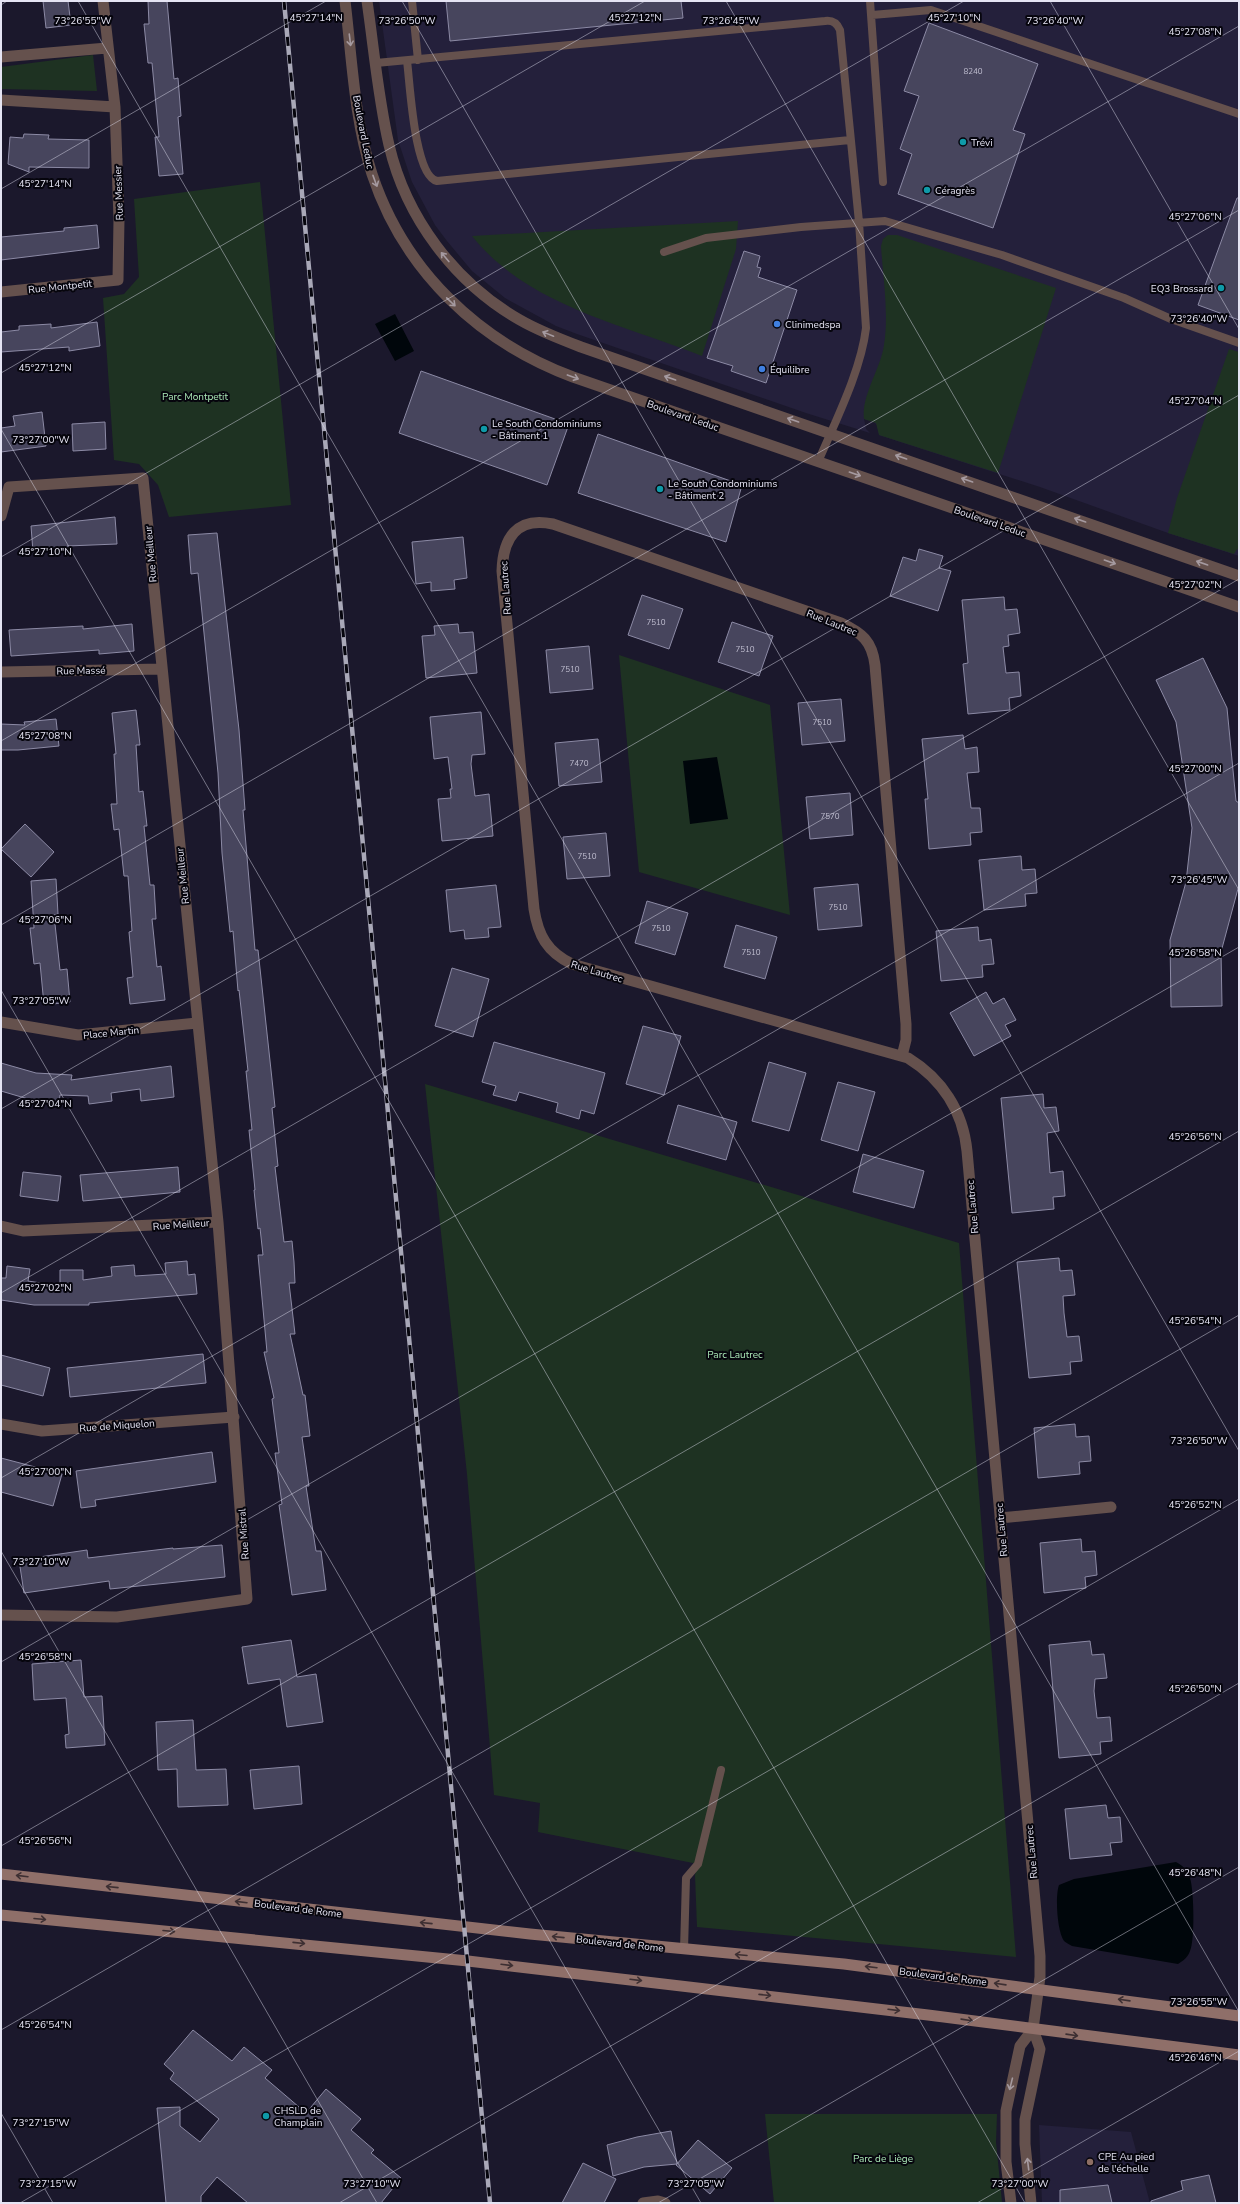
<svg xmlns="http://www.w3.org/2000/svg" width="1240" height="2204" viewBox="0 0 1240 2204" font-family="'Nunito Sans',sans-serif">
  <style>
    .built { fill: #24203b }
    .green { fill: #1e3222 }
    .water { fill: #00060b }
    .building { fill: #47455d; stroke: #8c8aa5 }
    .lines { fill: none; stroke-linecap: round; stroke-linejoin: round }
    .service { stroke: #65514d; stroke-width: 8 }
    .minor { stroke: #65514d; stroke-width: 11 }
    .tertiary { stroke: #65514d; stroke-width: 11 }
    .secondary { stroke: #8f6f69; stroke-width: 11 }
    .rail-casing { stroke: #a9a8b8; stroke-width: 4.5 }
    .rail { stroke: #06050d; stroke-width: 3; stroke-dasharray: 9; stroke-linecap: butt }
    .oneway { stroke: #a59aa0 }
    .oneway2 { stroke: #3d2f32 }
    .ticks { fill: none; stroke: #e5e4f3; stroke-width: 1; stroke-opacity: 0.45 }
    .culture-dot { fill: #0f9aa8; stroke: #06050d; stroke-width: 1.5 }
    .shop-dot { fill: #3f7fe0; stroke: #06050d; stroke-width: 1.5 }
    .education-dot { fill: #8d6e63; stroke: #06050d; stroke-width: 1.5 }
    .labels { text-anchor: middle; stroke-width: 4; stroke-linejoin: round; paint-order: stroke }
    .number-label { font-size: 8px; fill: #bebcce }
    .street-label { font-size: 10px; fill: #e5e4f3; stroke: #06050d }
    .poi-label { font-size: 10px; fill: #e5e4f3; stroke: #06050d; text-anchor: start }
    .park-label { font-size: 10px; fill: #abe8b7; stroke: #06050d }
    .ticks-label { font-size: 10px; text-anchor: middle; fill: #e5e4f3; stroke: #06050d; stroke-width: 4; stroke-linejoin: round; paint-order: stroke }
  </style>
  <rect width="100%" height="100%" fill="#1b182c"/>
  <path class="built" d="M379,1h860v555l-71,-23 -128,-46 -161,-52 -2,-10 -3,-3 -10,-3 2,10 4,4 -64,-20 -229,-79 -21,-8 -51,-28 -33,-27 -25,-30 -12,-16 -23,-43 -14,-42z
    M1039,2125l92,7 19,71h-108z"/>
  <path class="green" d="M93,55l4,36 -96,-2v-22z
    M260,182l31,323 -122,12 -11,-32 -19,-21 -25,-4 -11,-162 21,-4 15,-17 -5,-78z
    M738,221l-2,28 -34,107c-79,-32 -174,-50 -230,-120z
    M888,235h9l159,53 -58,185 -119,-38 -3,-12 -12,-4c-3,-23 17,-51 20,-74 5,-32 -1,-67 -3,-99l2,-7z
    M1229,349l10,3v198l-2,-1 -3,5 -66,-21 9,-35z
    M619,655l151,50 20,210 -151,-43z
    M425,1084l534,159 57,714 -319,-30 -2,-52 3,-11 -160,-32 2,-29 -46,-8 -27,-321z
    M765,2114h232l-1,28 6,60 -228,1z"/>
  <path class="water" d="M395,314l19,37 -19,10 -20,-37z
    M717,757l11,62 -38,5 -7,-63z
    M1176,1862c7,4 12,8 14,16 4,12 5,62 0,73 -2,6 -7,10 -12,13l-106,-18c-3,-2 -6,-3 -8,-5 -7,-10 -9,-45 -5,-56l15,-6z"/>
  <path class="building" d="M43,1h25l3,24 -25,3z
    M148,1h19l7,78 4,-1 3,38 -3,1 5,57 -24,2 -4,-39h4l-7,-74h-4l-4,-39h5z
    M446,1h235l2,17 -233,23z
    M929,23l109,41 -25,66 12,4 -32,94 -95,-34 14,-40 -12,-5 19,-53 -15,-5z
    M24,134l25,1 -1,4 41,1v28l-60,-1v5l-21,-8 2,-27 13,1z
    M1237,198h2v122l-41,-15z
    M97,225l2,23 -98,12v-23l63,-6v-3z
    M744,251l16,5 -3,11 4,1 -3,9 39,13 -31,93 -35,-12 2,-5 -26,-8z
    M97,322l3,24 -31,5v-4l-68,5v-20l18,-2v-4l32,-2v4z
    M421,371l148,53 -22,61 -148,-52z
    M42,412l4,34 -45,6v-24l14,-2 -2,-10z
    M105,422l1,27 -33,2 -1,-27z
    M598,434l144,51 -16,57 -148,-49z
    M115,517l2,27 -50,2v3l-34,3 -2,-26z
    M217,533l22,197 6,80h-2l12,140h3l17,157 -3,1 6,58 -3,1 9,75 8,-1 2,21 1,21h-6l6,51h-5l13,61h2l5,41 -8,1 7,49h-3l10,65h5l5,39 -34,5 -13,-90 3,-1 -7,-51h4l-7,-54 2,-1 -10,-46h3l-9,-97h5l-3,-27 -2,1 -4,-39h1l-6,-60h3l-6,-59h2l-9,-81 -1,1 -5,-60 -3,1 -8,-79 -4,-80 -20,-200 -7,1 -3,-39z
    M463,537l4,41 -13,2 1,9 -24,2v-9l-15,2 -4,-42z
    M919,549l24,7 -4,12 12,3 -13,40 -48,-15 13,-39 13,4z
    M642,595l41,14 -14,40 -41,-14z
    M1004,597l1,13 12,-1 3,24 -12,2 1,11 -6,1 3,26 13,-1 2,24 -12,2 1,12 -42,4 -5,-50 5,-1 -6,-63z
    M732,622l41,14 -14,40 -41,-14z
    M132,624l2,27 -35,3v-4l-88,6 -2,-26 74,-4v3z
    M458,624l1,9 14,-1 4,41 -51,5 -4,-42 13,-1 -1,-9z
    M589,646l4,43 -43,4 -4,-43z
    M1203,658l24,50 9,93 3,2v82l-18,67 1,54 -51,1 -1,-67 16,-58 6,-54 -16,-106 -20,-42z
    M841,699l4,42 -43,4 -4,-42z
    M136,710l4,35h-4l3,47 4,-1 4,35h-3l6,59h4l2,34h-4l5,48 4,-1 4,34 -35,4 -3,-26 6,-1 -4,-45 3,-1 -4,-55h-4l-5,-47 -5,1 -3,-26h6l-3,-50h2l-4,-41z
    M481,712l4,42 -13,1 -1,9 4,32 14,-2 4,42 -51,5 -4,-42 13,-1 -1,-9h2l-4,-32 -14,2 -4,-42z
    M56,719l3,27 -41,4h-17v-26l24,1 -1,-3z
    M963,735l2,14 12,-2 2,25 -12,1 4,35h9l2,24 -12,1 1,12 -42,4 -4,-50h3l-6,-60z
    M598,739l4,43 -43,4 -4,-43z
    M850,793l3,42 -43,4 -4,-42z
    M25,824l29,28 -23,25 -30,-28z
    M606,833l4,43 -43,3 -4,-42z
    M1021,856l1,14 13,-1 2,24 -12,1 1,12 -42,4 -5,-50z
    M56,879l2,35 -4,1 6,55 7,-1 3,33 -26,3 -4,-42 -6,1 -4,-36h4l-3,-47z
    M858,884l4,42 -44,4 -4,-42z
    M496,885l5,42 -13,1 1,9 -24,2 -1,-9 -14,2 -4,-42z
    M647,901l41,12 -13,42 -40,-12z
    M736,925l41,12 -12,42 -41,-12z
    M978,927l1,14 12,-2 3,25 -12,1 1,12 -42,4 -5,-50z
    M452,968l37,11 -16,58 -38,-11z
    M986,992l7,12 11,-6 12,22 -11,5 6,11 -37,20 -24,-43z
    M643,1026l38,10 -17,59 -38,-11z
    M494,1042l111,31 -11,41 -13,-4 -2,9 -23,-7 2,-9 -39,-11 -3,9 -23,-6 3,-9 -14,-4z
    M769,1062l37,11 -17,58 -37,-10z
    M1,1063l35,10 36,2 -1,5 100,-14 3,31 -33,4 -1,-12 -29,4 1,8 -23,3 -1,-8 -28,-1 -1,8 -24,-2 -34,-10z
    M838,1082l37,10 -17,59 -37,-11z
    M1043,1094l1,14 12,-1 3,24 -12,2 3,40 13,-2 2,25 -12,1 1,12 -42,4 -11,-115z
    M678,1105l59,17 -11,38 -59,-17z
    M863,1154l61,17 -10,37 -61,-16z
    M178,1167l2,25 -97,9 -3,-26z
    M23,1172l38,4 -3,25 -38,-5z
    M1059,1258l1,13 12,-1 3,25 -12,1 1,17 3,24 12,-1 3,25 -12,1 1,12 -42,4 -12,-116z
    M187,1261l1,14 7,-1 2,20 -108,9v2h-55l-33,-5v-22h5l1,-12 23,3 -2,12 32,5v-16h23v10l29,-4 -1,-9 23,-2 1,11 31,-2 -1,-11z
    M203,1354l3,29 -136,14 -3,-29z
    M1,1355l49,13 -7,28 -42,-11z
    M1075,1424l1,13 13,-1 2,25 -12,1 1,12 -42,4 -4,-50z
    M212,1452l4,30 -121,18 1,6 -15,2 -5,-37z
    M1,1458l61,16 -9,32 -52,-14z
    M1081,1539l1,13 13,-1 2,24 -12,2 1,11 -42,5 -4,-50z
    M222,1545l3,32 -115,12 -1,-8 -85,12 -5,-33 68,-10 1,8 85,-10v1z
    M291,1640l6,37 19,-3 7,48 -36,5 -7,-48 -32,5 -6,-37z
    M1090,1641l2,14 12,-1 3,24 -12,1 -1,12 3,27 13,-1 2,24 -12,1 1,12 -42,4 -10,-113z
    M81,1660l3,37 18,-1 3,49 -39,3 -1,-13 4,-1 -3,-36 -32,2 -2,-36z
    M193,1720l3,50 30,-1 2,36 -50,2 -1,-38 -19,1 -2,-48z
    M299,1766l3,38 -48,5 -4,-39z
    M1106,1805l2,13 12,-1 2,25 -12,1 2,12 -42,4 -5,-50z
    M193,2030l39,31 12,-14 28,23 -7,8 41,35 20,-24 35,30 -10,11 23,20 -3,3 30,25 -20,25h-133l-31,-26 -16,19v7h-35l-9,-95 23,-1v19l20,16 19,-23 -49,-40 4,-6 -10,-9z
    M671,2131l6,33 -33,3 -31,9 -6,-31 30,-8z
    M698,2140l34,28 -22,26 -34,-29z
    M583,2163l33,16 -12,24h-42z
    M1209,2175l7,28h-65v-2l32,-11 -2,-9z
    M1108,2185l4,18h-52v-13z"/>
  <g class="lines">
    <path class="service" d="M412,1l6,59
      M870,1l13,181
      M872,15l59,-5 308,104
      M407,61c3,21 7,115 30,120l413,-41
      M376,63l449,-42c8,-1 12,2 15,9l19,192 7,106c-5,43 -31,94 -48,134
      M664,252l42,-14 95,-11 84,-6 117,34 122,43 47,21 68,24
      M684,1950l2,-72 12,-14 23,-94"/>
    <path class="minor" d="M1,57l106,-9
      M1,100l114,7
      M1,292l117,-12 1,-61 -4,-112 -12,-106
      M1,516l8,-29 134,-9 75,744 -195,9 -22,-5
      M1,672l160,-3
      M1,1022l77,13 119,-12
      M902,1056l4,-16v-16l-31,-359c-3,-24 -13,-32 -34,-42l-288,-99c-37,-8 -50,15 -51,47l32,338c4,26 13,43 38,55l336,94c34,21 55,53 59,93l73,805v21l-7,52 7,20 -15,71v24l6,59
      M1,1424l41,7 192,-14
      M1000,1518l111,-11
      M1,1615l116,2 130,-18 -29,-377
      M643,2203l15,-2 7,2
      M1011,2203l-5,-41v-51l14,-65 13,-17"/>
    <path class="tertiary" d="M345,1c7,57 9,118 27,173 32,97 107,168 201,203l666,230
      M367,1c7,48 11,97 22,144 17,73 66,138 131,175 19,11 40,19 61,27l658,229"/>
    <path class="secondary" d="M1,1874l529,60 314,30 395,52
      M1,1915l467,46 460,54 311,40"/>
    <defs>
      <path id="rail" d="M284,1l206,2202"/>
    </defs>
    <use href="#rail" class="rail-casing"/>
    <use href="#rail" class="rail"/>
  </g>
  <defs><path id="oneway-shaft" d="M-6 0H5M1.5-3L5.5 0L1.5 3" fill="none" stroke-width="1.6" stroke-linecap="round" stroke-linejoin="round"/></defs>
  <g class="oneway">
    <use href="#oneway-shaft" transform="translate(350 40) rotate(83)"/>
    <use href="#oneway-shaft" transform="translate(375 181) rotate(70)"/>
    <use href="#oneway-shaft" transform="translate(445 257) rotate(-130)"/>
    <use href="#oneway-shaft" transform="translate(451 302) rotate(44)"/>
    <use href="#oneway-shaft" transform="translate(548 334) rotate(-158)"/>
    <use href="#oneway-shaft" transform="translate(573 377) rotate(20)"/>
    <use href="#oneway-shaft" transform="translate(670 378) rotate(-161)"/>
    <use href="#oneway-shaft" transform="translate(793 420) rotate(-161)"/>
    <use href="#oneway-shaft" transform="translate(901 457) rotate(-161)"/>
    <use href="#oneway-shaft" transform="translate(855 474) rotate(19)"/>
    <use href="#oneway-shaft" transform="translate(967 480) rotate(-161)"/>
    <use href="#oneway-shaft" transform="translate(1080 520) rotate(-161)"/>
    <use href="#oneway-shaft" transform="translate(1110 562) rotate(19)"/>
    <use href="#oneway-shaft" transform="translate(1202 563) rotate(-161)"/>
    <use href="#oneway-shaft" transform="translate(1011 2084) rotate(104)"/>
    <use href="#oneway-shaft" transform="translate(1028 2164) rotate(-97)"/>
  </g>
  <g class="oneway2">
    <use href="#oneway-shaft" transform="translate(22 1876) rotate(-173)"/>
    <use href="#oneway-shaft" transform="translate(112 1887) rotate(-174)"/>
    <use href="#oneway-shaft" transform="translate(241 1902) rotate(-173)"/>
    <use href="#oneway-shaft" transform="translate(40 1919) rotate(5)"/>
    <use href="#oneway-shaft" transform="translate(426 1923) rotate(-174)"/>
    <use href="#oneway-shaft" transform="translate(169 1931) rotate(5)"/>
    <use href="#oneway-shaft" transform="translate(558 1937) rotate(-174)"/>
    <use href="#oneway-shaft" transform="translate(299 1943) rotate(6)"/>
    <use href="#oneway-shaft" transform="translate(741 1955) rotate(-175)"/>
    <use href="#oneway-shaft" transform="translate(507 1965) rotate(7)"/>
    <use href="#oneway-shaft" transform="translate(871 1967) rotate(-173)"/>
    <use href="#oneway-shaft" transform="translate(636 1980) rotate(7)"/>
    <use href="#oneway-shaft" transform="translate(1000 1984) rotate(-172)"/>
    <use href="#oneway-shaft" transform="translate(765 1995) rotate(6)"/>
    <use href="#oneway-shaft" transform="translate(1124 2000) rotate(-172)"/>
    <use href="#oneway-shaft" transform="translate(894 2010) rotate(7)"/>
    <use href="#oneway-shaft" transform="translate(967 2020) rotate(8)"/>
    <use href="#oneway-shaft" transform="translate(1072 2035) rotate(8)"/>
  </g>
  <path class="ticks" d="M78,1l1161,2011M402,1l837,1450M726,1l513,889M1050,1l189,328M1,5l6,-4M1,189l325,-188M1,373l644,-372M1,429l1024,1774M1,557l963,-556M1,741l1238,-715M1,925l1238,-715M1,990l700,1213M1,1109l1238,-714M1,1293l1238,-714M1,1478l1238,-715M1,1551l376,652M1,1662l1238,-715M1,1846l1238,-715M1,2030l1238,-715M1,2113l52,90M20,2203l1219,-704M339,2203l900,-520M658,2203l581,-336M977,2203l262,-152"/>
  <g class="culture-dot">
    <circle cx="963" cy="142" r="4"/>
    <circle cx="927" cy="190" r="4"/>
    <circle cx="1221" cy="288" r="4"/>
    <circle cx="484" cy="429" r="4"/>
    <circle cx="660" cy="489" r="4"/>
    <circle cx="266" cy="2116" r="4"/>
  </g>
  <g class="shop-dot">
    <circle cx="777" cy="324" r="4"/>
    <circle cx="762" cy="369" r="4"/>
  </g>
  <circle class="education-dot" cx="1090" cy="2162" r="4"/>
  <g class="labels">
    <g class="number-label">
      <text x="973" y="74">8240</text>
      <text x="656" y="625">7510</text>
      <text x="745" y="652">7510</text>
      <text x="570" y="672">7510</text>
      <text x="822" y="725">7510</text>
      <text x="579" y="766">7470</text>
      <text x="830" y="819">7570</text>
      <text x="587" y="859">7510</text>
      <text x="838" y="910">7510</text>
      <text x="661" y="931">7510</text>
      <text x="751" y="955">7510</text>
    </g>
    <g class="street-label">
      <text transform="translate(364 132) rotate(79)" y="4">Boulevard Leduc</text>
      <text transform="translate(118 193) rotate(-92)" y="4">Rue Messier</text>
      <text transform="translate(60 286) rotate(-6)" y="4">Rue Montpetit</text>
      <text transform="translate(683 415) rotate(19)" y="4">Boulevard Leduc</text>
      <text transform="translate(990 521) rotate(19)" y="4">Boulevard Leduc</text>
      <text transform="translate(150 554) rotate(-95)" y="4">Rue Meilleur</text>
      <text transform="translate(505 588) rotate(-94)" y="4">Rue Lautrec</text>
      <text transform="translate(832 622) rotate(22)" y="4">Rue Lautrec</text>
      <text transform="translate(81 670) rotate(-1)" y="4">Rue Massé</text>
      <text transform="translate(182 876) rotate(-96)" y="4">Rue Meilleur</text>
      <text transform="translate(597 971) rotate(17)" y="4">Rue Lautrec</text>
      <text transform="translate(111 1032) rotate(-6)" y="4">Place Martin</text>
      <text transform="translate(972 1207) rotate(-95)" y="4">Rue Lautrec</text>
      <text transform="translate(181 1224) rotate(-4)" y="4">Rue Meilleur</text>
      <text transform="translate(117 1425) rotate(-4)" y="4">Rue de Miquelon</text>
      <text transform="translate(1001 1530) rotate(-95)" y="4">Rue Lautrec</text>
      <text transform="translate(243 1534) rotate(-94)" y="4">Rue Mistral</text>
      <text transform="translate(1031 1852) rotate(-95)" y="4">Rue Lautrec</text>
      <text transform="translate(298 1908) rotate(7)" y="4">Boulevard de Rome</text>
      <text transform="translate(620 1943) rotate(6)" y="4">Boulevard de Rome</text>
      <text transform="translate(943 1976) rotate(7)" y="4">Boulevard de Rome</text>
    </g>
    <g class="poi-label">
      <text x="971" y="146">Trévi</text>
      <text x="935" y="194">Céragrès</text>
      <text x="1213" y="292" text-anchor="end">EQ3 Brossard</text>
      <text x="785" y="328">Clinimedspa</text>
      <text x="770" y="373">Équilibre</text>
      <text x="492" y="427">Le South Condominiums<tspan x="492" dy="12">- Bâtiment 1</tspan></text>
      <text x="668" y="487">Le South Condominiums<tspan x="668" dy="12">- Bâtiment 2</tspan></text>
      <text x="274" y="2114">CHSLD de<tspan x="274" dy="12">Champlain</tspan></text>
      <text x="1098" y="2160">CPE Au pied<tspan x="1098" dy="12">de l'échelle</tspan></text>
    </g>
    <g class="park-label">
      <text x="195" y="400">Parc Montpetit</text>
      <text x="735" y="1358">Parc Lautrec</text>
      <text x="883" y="2162">Parc de Liège</text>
    </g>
  </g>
  <g class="ticks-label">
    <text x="316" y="21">45°27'14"N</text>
    <text x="635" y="21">45°27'12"N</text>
    <text x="954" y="21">45°27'10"N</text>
    <text x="83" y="24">73°26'55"W</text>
    <text x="407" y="24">73°26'50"W</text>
    <text x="731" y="24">73°26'45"W</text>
    <text x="1055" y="24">73°26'40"W</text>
    <text x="1195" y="35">45°27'08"N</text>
    <text x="45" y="187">45°27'14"N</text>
    <text x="1195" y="220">45°27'06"N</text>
    <text x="1199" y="322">73°26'40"W</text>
    <text x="45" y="371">45°27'12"N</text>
    <text x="1195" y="404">45°27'04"N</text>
    <text x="41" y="443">73°27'00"W</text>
    <text x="45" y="555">45°27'10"N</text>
    <text x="1195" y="588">45°27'02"N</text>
    <text x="45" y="739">45°27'08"N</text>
    <text x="1195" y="772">45°27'00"N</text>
    <text x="1199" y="883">73°26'45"W</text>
    <text x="45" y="923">45°27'06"N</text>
    <text x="1195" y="956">45°26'58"N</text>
    <text x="41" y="1004">73°27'05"W</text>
    <text x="45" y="1107">45°27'04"N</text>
    <text x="1195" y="1140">45°26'56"N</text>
    <text x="45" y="1291">45°27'02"N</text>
    <text x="1195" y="1324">45°26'54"N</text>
    <text x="1199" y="1444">73°26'50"W</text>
    <text x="45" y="1475">45°27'00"N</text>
    <text x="1195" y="1508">45°26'52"N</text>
    <text x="41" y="1565">73°27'10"W</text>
    <text x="45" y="1660">45°26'58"N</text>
    <text x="1195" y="1692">45°26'50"N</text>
    <text x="45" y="1844">45°26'56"N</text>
    <text x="1195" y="1876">45°26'48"N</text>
    <text x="1199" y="2005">73°26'55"W</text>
    <text x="45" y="2028">45°26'54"N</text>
    <text x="1195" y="2061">45°26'46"N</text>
    <text x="41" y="2126">73°27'15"W</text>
    <text x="48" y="2187">73°27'15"W</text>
    <text x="372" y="2187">73°27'10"W</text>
    <text x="696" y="2187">73°27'05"W</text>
    <text x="1020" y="2187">73°27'00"W</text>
  </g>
  <rect width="1240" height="2204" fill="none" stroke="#e5e4f3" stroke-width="4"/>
</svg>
